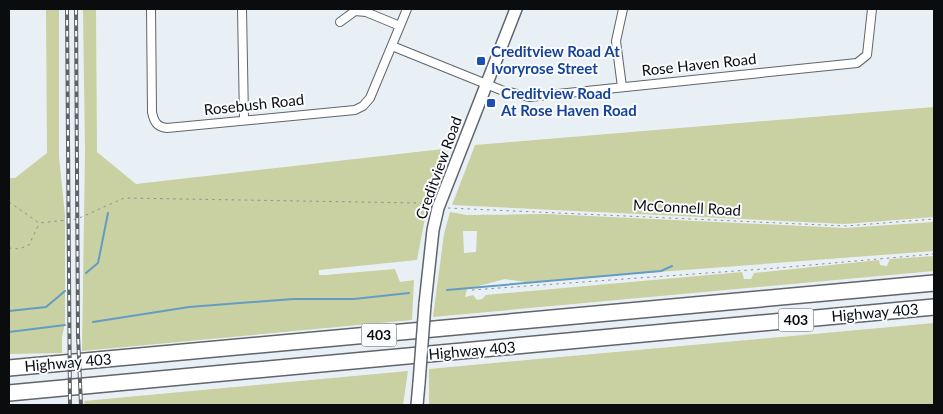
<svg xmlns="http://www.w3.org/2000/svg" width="943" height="414" viewBox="0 0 943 414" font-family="Lato,sans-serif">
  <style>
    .green { fill: #c9d0a1; fill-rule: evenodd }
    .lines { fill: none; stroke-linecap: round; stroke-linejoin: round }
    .stream { stroke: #659cc4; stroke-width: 2 }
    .minor-casing { stroke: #5f656a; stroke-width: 10 }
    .secondary-casing { stroke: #5f656a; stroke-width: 14 }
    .motorway-casing { stroke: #5f656a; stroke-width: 18 }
    .path { stroke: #8d9296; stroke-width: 1; stroke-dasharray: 2.5 4; stroke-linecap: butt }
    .minor { stroke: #fff; stroke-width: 8 }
    .secondary { stroke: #fff; stroke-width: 11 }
    .motorway { stroke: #fff; stroke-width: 15 }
    .rail-casing { stroke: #5e6265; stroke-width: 4 }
    .rail { stroke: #fafcff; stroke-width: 2; stroke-dasharray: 5.5; stroke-linecap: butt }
    .secondary-bridge-casing { stroke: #5f656a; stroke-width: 14; stroke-linecap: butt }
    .secondary-bridge { stroke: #fff; stroke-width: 11 }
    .transit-dot { fill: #1a4fb4; stroke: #fafcff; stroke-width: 2 }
    .labels { text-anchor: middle; stroke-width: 4; stroke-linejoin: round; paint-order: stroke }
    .shield { fill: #fafcff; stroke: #525456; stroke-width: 1 }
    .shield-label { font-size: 14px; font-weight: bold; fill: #0a0c0e }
    .transit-label { font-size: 15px; font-weight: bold; fill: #164399; stroke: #fafcff; text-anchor: start }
    .street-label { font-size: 15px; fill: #0a0c0e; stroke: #fafcff }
  </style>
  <rect width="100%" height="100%" fill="#e9f0f5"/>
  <path class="green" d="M46,9h13v148l6,58v108l-3,14v16l-53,1v-176h6l32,-25z
    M83,9h13l1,143 39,32 307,-35 5,3 -24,71 -7,37 -98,10v5h6l70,-6 5,13 14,-2 -2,40 -330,31 3,-199z
    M934,107v110l-89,7 -393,-19 23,-60z
    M450,212l17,3 80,-1 298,14 89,-6v29l-408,31 -21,-3 -38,10 -2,8 8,-2 4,5 5,-1 4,-4 256,-23 2,7h7l3,-6 125,-13 1,5 7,1 3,-7 44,-3v15l-501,46 11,-83zM463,231h14l-1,21 -12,1z
    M934,323v82h-505v-36z
    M408,371l-5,34h-318l-1,-4z"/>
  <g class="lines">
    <path class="stream" d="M86,273l12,-10 10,-50
      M447,290l214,-19 11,-5
      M9,311l37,-4 19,-16
      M93,322l96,-15 104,-8h61l55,-6
      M9,332l56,-7"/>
    <defs>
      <path id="minor" d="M151,9l1,103c2,10 5,15 15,16l188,-18 8,-4 7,-8 37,-89
        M242,9l2,110
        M340,22l15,-11 11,1 34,14
        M392,46l109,44 28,7 328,-34 10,-8 5,-46
        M622,87l-6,-46 7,-32"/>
      <path id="secondary" d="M425,304l8,-74 5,-22 78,-199
        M417,405l2,-22"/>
      <path id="motorway" d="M9,368l925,-85
        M9,393l925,-86"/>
    </defs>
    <use href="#minor" class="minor-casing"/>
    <use href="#secondary" class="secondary-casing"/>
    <use href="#motorway" class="motorway-casing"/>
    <path class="path" d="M9,202l30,21 38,-4 47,-21 295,5 10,3
      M448,208l398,18 88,-7
      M9,248l10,1 10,-4 10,-21
      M472,290l305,-22 157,-14"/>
    <use href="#minor" class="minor"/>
    <use href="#secondary" class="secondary"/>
    <use href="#motorway" class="motorway"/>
    <defs>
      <path id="rail" d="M67,9l3,396
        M76,9l2,326 3,70"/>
    </defs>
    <use href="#rail" class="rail-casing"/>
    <use href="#rail" class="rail"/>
    <defs>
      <path id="secondary-bridge" d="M419,383l6,-79"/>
    </defs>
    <use href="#secondary-bridge" class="secondary-bridge-casing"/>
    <use href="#secondary-bridge" class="secondary-bridge"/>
  </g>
  <g class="transit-dot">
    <rect x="476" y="56" width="10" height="10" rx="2.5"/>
    <rect x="486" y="98" width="10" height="10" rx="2.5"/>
  </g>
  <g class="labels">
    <g class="shield">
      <rect x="778.5" y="308.5" width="35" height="23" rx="4"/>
      <rect x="361.5" y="323.5" width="35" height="23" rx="4"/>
    </g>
    <g class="shield-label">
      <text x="796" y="325">403</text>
      <text x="379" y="340">403</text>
    </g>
    <g class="transit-label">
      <text x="491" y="57">Creditview Road At<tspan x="491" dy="17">Ivoryrose Street</tspan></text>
      <text x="501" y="99">Creditview Road<tspan x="501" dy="17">At Rose Haven Road</tspan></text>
    </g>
    <g class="street-label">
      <text transform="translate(699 65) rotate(-6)" y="5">Rose Haven Road</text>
      <text transform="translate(254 105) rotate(-6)" y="5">Rosebush Road</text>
      <text transform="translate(439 168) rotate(-70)" y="5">Creditview Road</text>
      <text transform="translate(687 208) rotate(3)" y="5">McConnell Road</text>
      <text transform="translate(875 313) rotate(-5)" y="5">Highway 403</text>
      <text transform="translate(472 351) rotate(-5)" y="5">Highway 403</text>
      <text transform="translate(68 363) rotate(-5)" y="5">Highway 403</text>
    </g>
  </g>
  <rect width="943" height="414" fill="none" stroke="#0a0c0e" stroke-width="20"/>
</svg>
